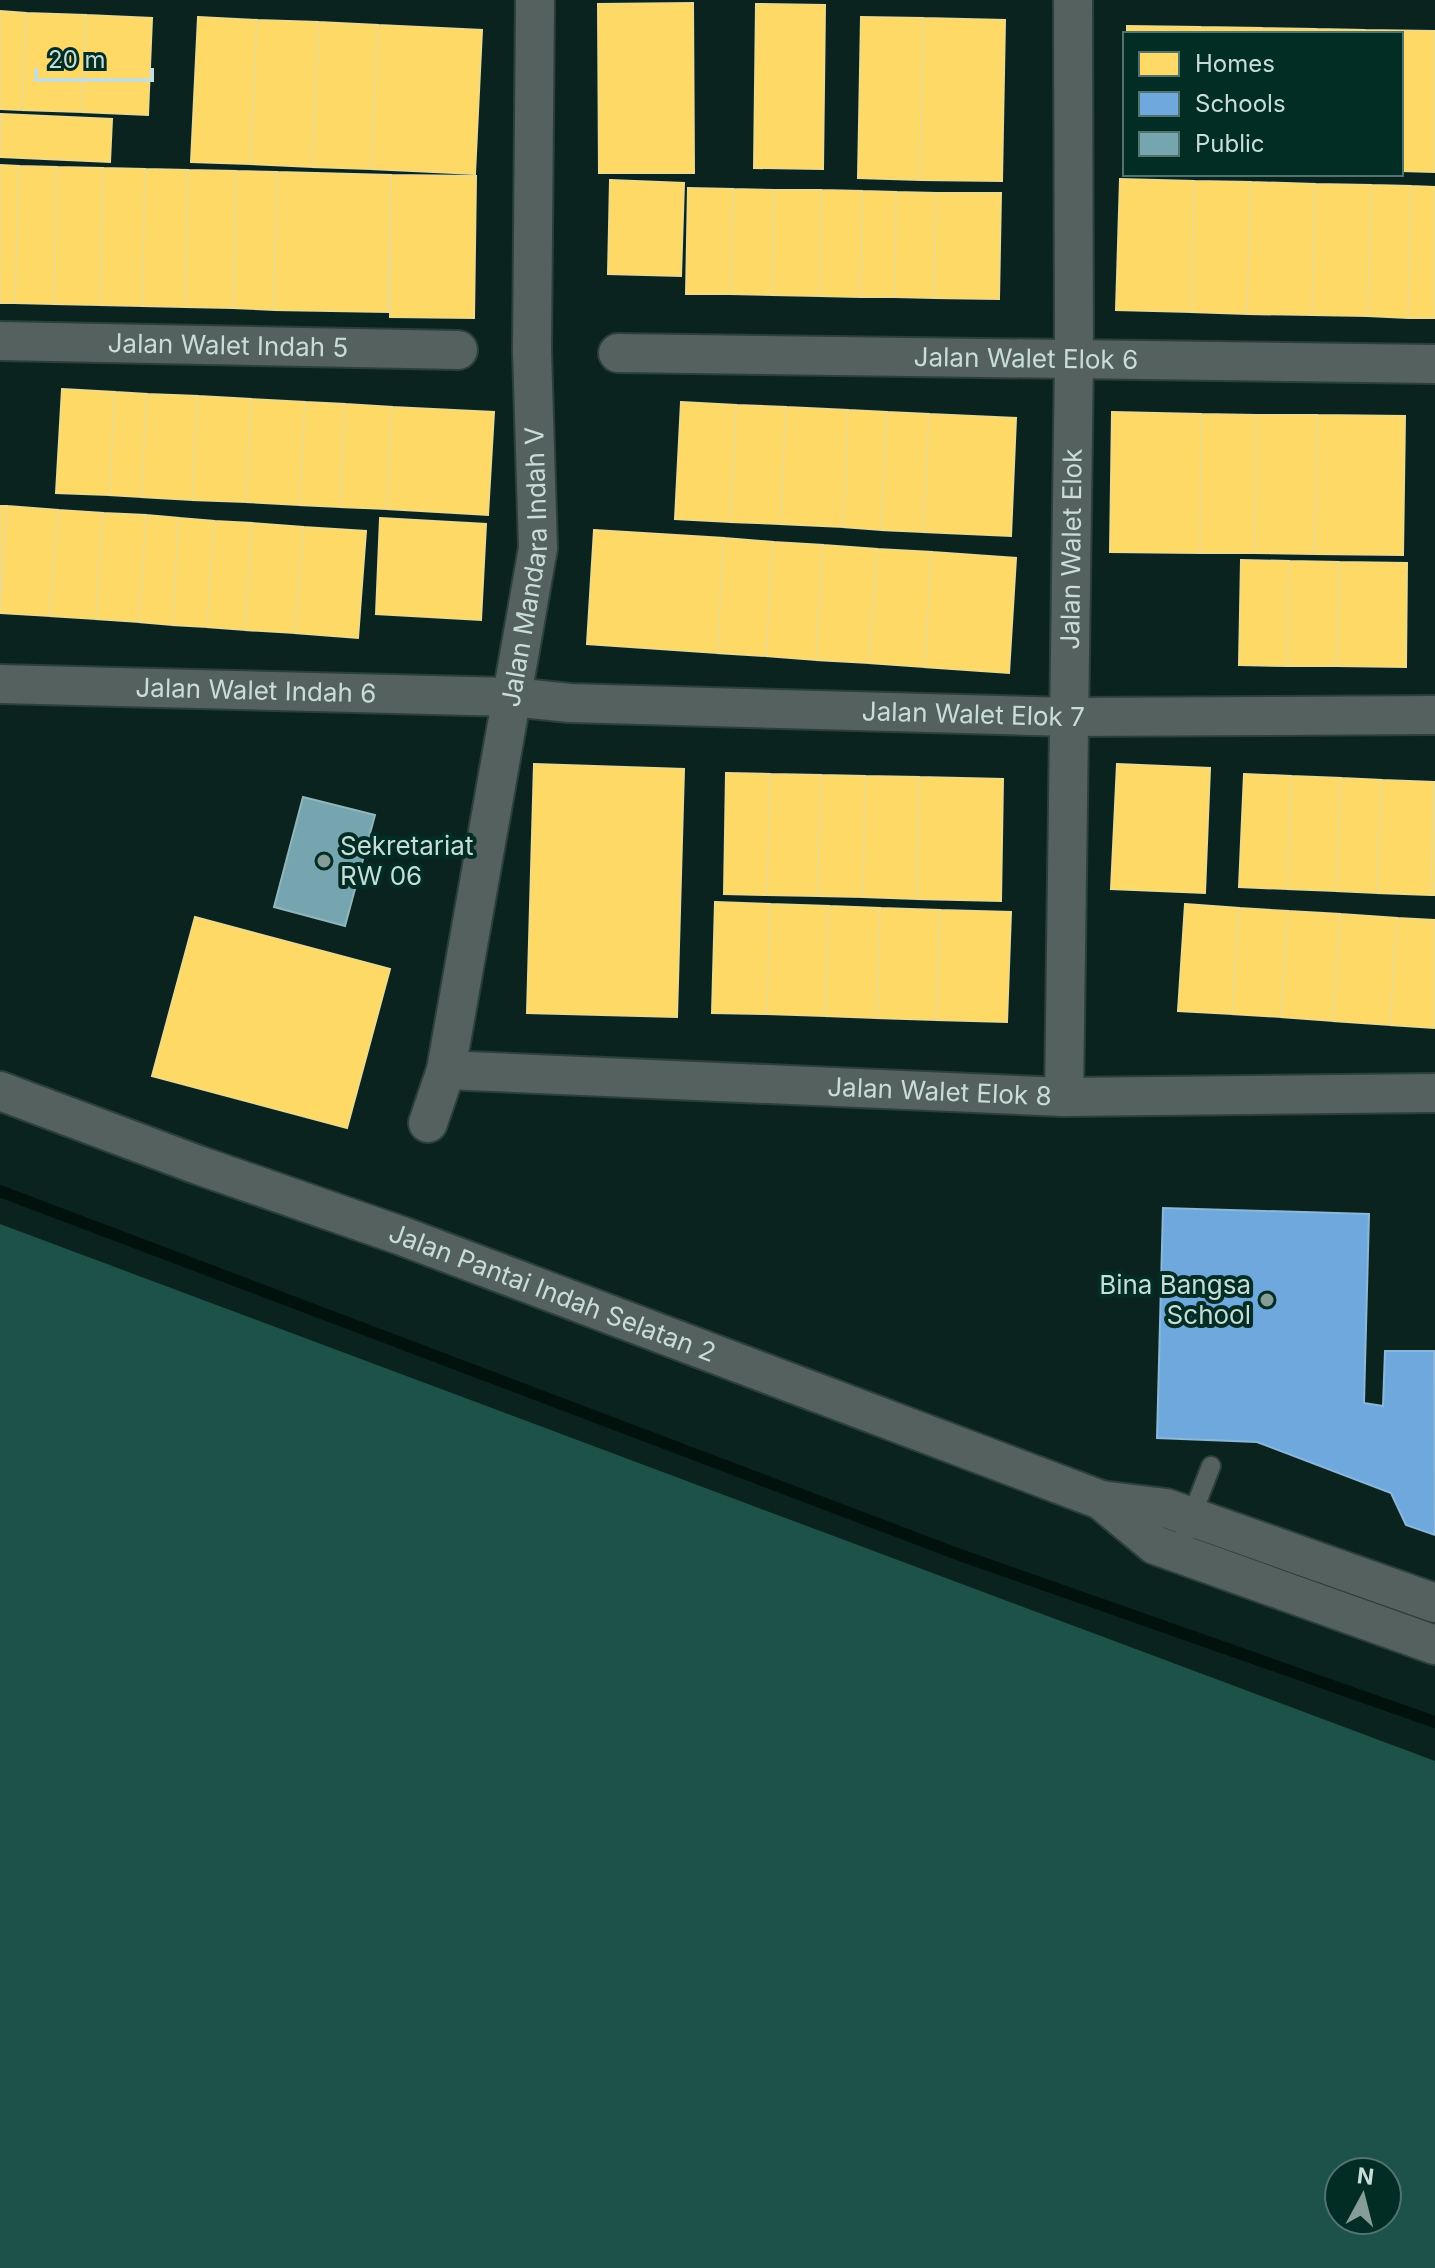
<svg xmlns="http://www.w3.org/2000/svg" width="1435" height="2268" viewBox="0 0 1435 2268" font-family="Inter,sans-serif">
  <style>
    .green { fill: #1d5248; fill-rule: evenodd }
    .homes { fill: #ffd966; stroke: #eeda88; stroke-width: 2 }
    .schools { fill: #6fa8dc; stroke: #8ab8db; stroke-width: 2 }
    .public { fill: #76a5af; stroke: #8fb6bb; stroke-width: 2 }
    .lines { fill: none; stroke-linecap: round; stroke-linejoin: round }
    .stream { stroke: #01110c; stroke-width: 12 }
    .lane-casing { stroke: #2b3f3b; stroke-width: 22 }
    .street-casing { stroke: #2b3f3b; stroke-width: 42 }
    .lane { stroke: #54615e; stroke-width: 18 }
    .street { stroke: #54615e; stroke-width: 38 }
    .poi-dot { fill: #869c97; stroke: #012d25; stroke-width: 3 }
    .labels { text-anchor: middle; stroke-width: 8; stroke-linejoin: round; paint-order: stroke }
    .street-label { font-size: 26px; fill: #c8ddd8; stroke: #012d25 }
    .poi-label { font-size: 26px; fill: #c8ddd8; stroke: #012d25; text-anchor: start }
  </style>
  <rect width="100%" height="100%" fill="#0b231f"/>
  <path class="green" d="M0,1224l1435,537v507h-1435zM1339,2172h48v48h-48z"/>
  <path class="homes" d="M693,3l1,170h-95l-1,-169z
    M756,4l69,1 -2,164 -69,-1z
    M0,11l26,2 -4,97 -22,-1z
    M26,13l60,2 -4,97 -60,-2z
    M86,15l66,3 -4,97 -66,-3z
    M198,17l59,3 -7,144 -59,-2z
    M861,17l62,1 -3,162 -62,-2z
    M923,18l82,2 -3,161 -82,-1z
    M257,20l61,2 -6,145 -62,-3z
    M318,22l60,3 -7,144 -59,-2z
    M378,25l104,5 -7,144 -104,-5z
    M1127,26l73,1v7h-73z
    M1200,27l62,1v6h-62z
    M1262,28l54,1v5h-54z
    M1316,29l48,1 -1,4h-47z
    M1364,30l71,1v141l-34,-1v-137h-38z
    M1,114l111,5 -2,43 -110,-5z
    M0,165l19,1 -4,137h-15z
    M19,166l38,1 -3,137 -39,-1z
    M57,167l46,1 -3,137 -46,-1z
    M103,168l42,1 -3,137 -42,-1z
    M145,169l43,1 -3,137 -43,-1z
    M188,170l48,1 -3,137 -48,-1z
    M236,171l41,1 -3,138 -41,-2z
    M277,172l114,3 -3,137 -114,-2z
    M391,175l85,1 -2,142 -84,-1z
    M1120,179l74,2 -3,131 -75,-2z
    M610,180l74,3 -3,93 -73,-2z
    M1194,181l57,1 -4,132 -56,-2z
    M1251,182l64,2 -3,131 -65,-1z
    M1315,184l56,1 -3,131 -56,-1z
    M1371,185l40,1 -3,132 -40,-2z
    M1411,186l24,1v131h-27z
    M688,188l45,1 -2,105h-45z
    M733,189l41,1 -2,105 -41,-1z
    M774,190h47l-1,106 -48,-1z
    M821,190l41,1 -2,106 -40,-1z
    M862,191l34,1 -1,105h-35z
    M896,192l40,1 -2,105 -39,-1z
    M936,193h65l-2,106 -65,-1z
    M62,389l53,3 -6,103 -53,-2z
    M115,392l32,2 -6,103 -32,-2z
    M147,394l51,2 -6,104 -51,-3z
    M198,396l53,3 -5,103 -54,-2z
    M251,399l54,3 -6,103 -53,-3z
    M305,402l40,2 -5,103 -41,-2z
    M681,402l55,3 -6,117 -55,-3z
    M345,404l47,3 -5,102 -47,-2z
    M736,405l50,2 -6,117 -50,-2z
    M392,407l102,5 -6,103 -101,-6z
    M786,407l62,3 -5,117 -63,-3z
    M848,410l39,2 -6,118 -38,-3z
    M887,412l42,2 -6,118 -42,-2z
    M1112,412l89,2 -1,139 -90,-1z
    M929,414l87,4 -5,118 -88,-4z
    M1201,414l55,1 -1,138h-55z
    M1256,415h61l-2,139 -60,-1z
    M1317,415l88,1 -2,139 -88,-1z
    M0,506h7l-7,107z
    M7,506l51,4 -8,106 -50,-3z
    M58,510l45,3 -7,106 -46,-3z
    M103,513l43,2 -7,107 -43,-3z
    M146,515l33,3 -7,107 -33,-3z
    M179,518l35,3 -7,106 -35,-2z
    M380,518l106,6 -5,96 -105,-6z
    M214,521l38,2 -7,107 -38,-3z
    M252,523l51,4 -8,106 -50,-3z
    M303,527l63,4 -8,107 -63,-5z
    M594,530l130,8 -7,115 -130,-9z
    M724,538l49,4 -7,114 -49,-3z
    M773,542l50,3 -7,115 -50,-4z
    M823,545l54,4 -8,114 -53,-3z
    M877,549l55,3 -8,115 -55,-4z
    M932,552l84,6 -7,115 -85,-6z
    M1241,560l48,1 -2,105 -48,-1z
    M1289,561l50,1 -2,104h-50z
    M1339,562l68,1 -1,104 -69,-1z
    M534,764l150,5 -7,248 -150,-4z
    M1117,764l93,4 -5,125 -94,-4z
    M726,773l44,1 -3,121 -43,-1z
    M770,774l51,1 -3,121 -51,-1z
    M1244,774l47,2 -4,113 -48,-2z
    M821,775l44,1 -2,121 -45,-1z
    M865,776l54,1 -2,122 -54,-2z
    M1291,776l50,2 -5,113 -49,-2z
    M919,777l84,2 -2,122 -84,-2z
    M1341,778l41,2 -5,113 -41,-2z
    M1382,780l52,2 -4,113 -53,-2z
    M1434,782h1v113h-5z
    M715,902l55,2 -3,110 -55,-1z
    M770,904l59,2 -4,110 -58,-2z
    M1185,904l54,4 -7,106 -54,-3z
    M829,906l51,2 -4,110 -51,-2z
    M880,908l60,2 -4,110 -60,-2z
    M1239,908l49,3 -7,106 -49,-3z
    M940,910l71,2 -4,110 -71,-2z
    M1288,911l52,3 -7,107 -52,-4z
    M1340,914l57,4 -7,107 -57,-4z
    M195,917l195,52 -43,159 -195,-52z
    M1397,918l38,2v108l-45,-3z"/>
  <path class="schools" d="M1163,1208l206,6 -5,189 19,3 2,-55h49l1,184 -29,-10 -15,-32 -134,-51 -100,-4z"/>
  <path class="public" d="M303,797l72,18 -30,111 -71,-19z"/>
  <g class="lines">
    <path class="stream" d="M0,1191l960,364 475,167"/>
    <defs>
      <path id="lane" d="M1177,1554l34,-88"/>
      <g id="street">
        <path id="s1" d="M0,341l458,9"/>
        <path id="s2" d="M618,353l817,11"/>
        <path id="s3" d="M0,684l512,13 58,6 498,14 367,-2"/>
        <path id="s4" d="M446,1070l618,27 371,-4"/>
        <path id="s5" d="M0,1091l198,74 204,71 699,264 65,8 269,95"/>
        <path id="s6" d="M1064,1097l10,-739 -1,-358"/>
        <path id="s7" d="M428,1123l18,-53 92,-522 -6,-197 3,-351"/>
        <path d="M1101,1500l54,45 280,100"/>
      </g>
    </defs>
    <use href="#lane" class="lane-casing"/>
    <use href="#street" class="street-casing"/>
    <use href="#lane" class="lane"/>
    <use href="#street" class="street"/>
  </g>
  <g class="poi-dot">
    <circle cx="324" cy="861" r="8"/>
    <circle cx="1267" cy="1300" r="8"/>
  </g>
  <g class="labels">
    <g class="street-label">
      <text dy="9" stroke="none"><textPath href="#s1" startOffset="228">Jalan Walet Indah 5</textPath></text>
      <text dy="9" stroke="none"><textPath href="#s2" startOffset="408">Jalan Walet Elok 6</textPath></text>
      <text dy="9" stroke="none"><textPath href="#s6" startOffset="548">Jalan Walet Elok</textPath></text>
      <text dy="9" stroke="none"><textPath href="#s7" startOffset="566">Jalan Mandara Indah V</textPath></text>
      <text dy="9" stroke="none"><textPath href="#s3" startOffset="256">Jalan Walet Indah 6</textPath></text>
      <text dy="9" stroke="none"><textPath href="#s3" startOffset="974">Jalan Walet Elok 7</textPath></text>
      <text dy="9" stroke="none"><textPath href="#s4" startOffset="494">Jalan Walet Elok 8</textPath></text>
      <text dy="9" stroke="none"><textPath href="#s5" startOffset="588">Jalan Pantai Indah Selatan 2</textPath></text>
    </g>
    <g class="poi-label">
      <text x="340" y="855">Sekretariat<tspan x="340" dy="30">RW 06</tspan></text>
      <text x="1251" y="1294" text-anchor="end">Bina Bangsa<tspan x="1251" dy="30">School</tspan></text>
    </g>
  </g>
  <rect x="1123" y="32" width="280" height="144" fill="#012d25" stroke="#51736d" stroke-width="2"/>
  <rect x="1139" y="52" width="40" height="24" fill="#ffd966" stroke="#51736d" stroke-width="2"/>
  <text x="1195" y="72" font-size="24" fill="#c8ddd8">Homes</text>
  <rect x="1139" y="92" width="40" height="24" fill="#6fa8dc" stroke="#51736d" stroke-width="2"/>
  <text x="1195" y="112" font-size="24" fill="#c8ddd8">Schools</text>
  <rect x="1139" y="132" width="40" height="24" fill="#76a5af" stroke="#51736d" stroke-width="2"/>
  <text x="1195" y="152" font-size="24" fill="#c8ddd8">Public</text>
  <g transform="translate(1363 2196) rotate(7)"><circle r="38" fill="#012d25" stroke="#51736d" stroke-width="2"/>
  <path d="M0-6L14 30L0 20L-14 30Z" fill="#869c97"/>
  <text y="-12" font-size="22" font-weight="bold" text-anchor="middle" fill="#c8ddd8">N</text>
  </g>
  <path d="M36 68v12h116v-12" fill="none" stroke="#c8ddd8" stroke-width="4"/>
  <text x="48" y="68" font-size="24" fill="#c8ddd8" stroke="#012d25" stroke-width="6" paint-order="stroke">20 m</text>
</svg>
